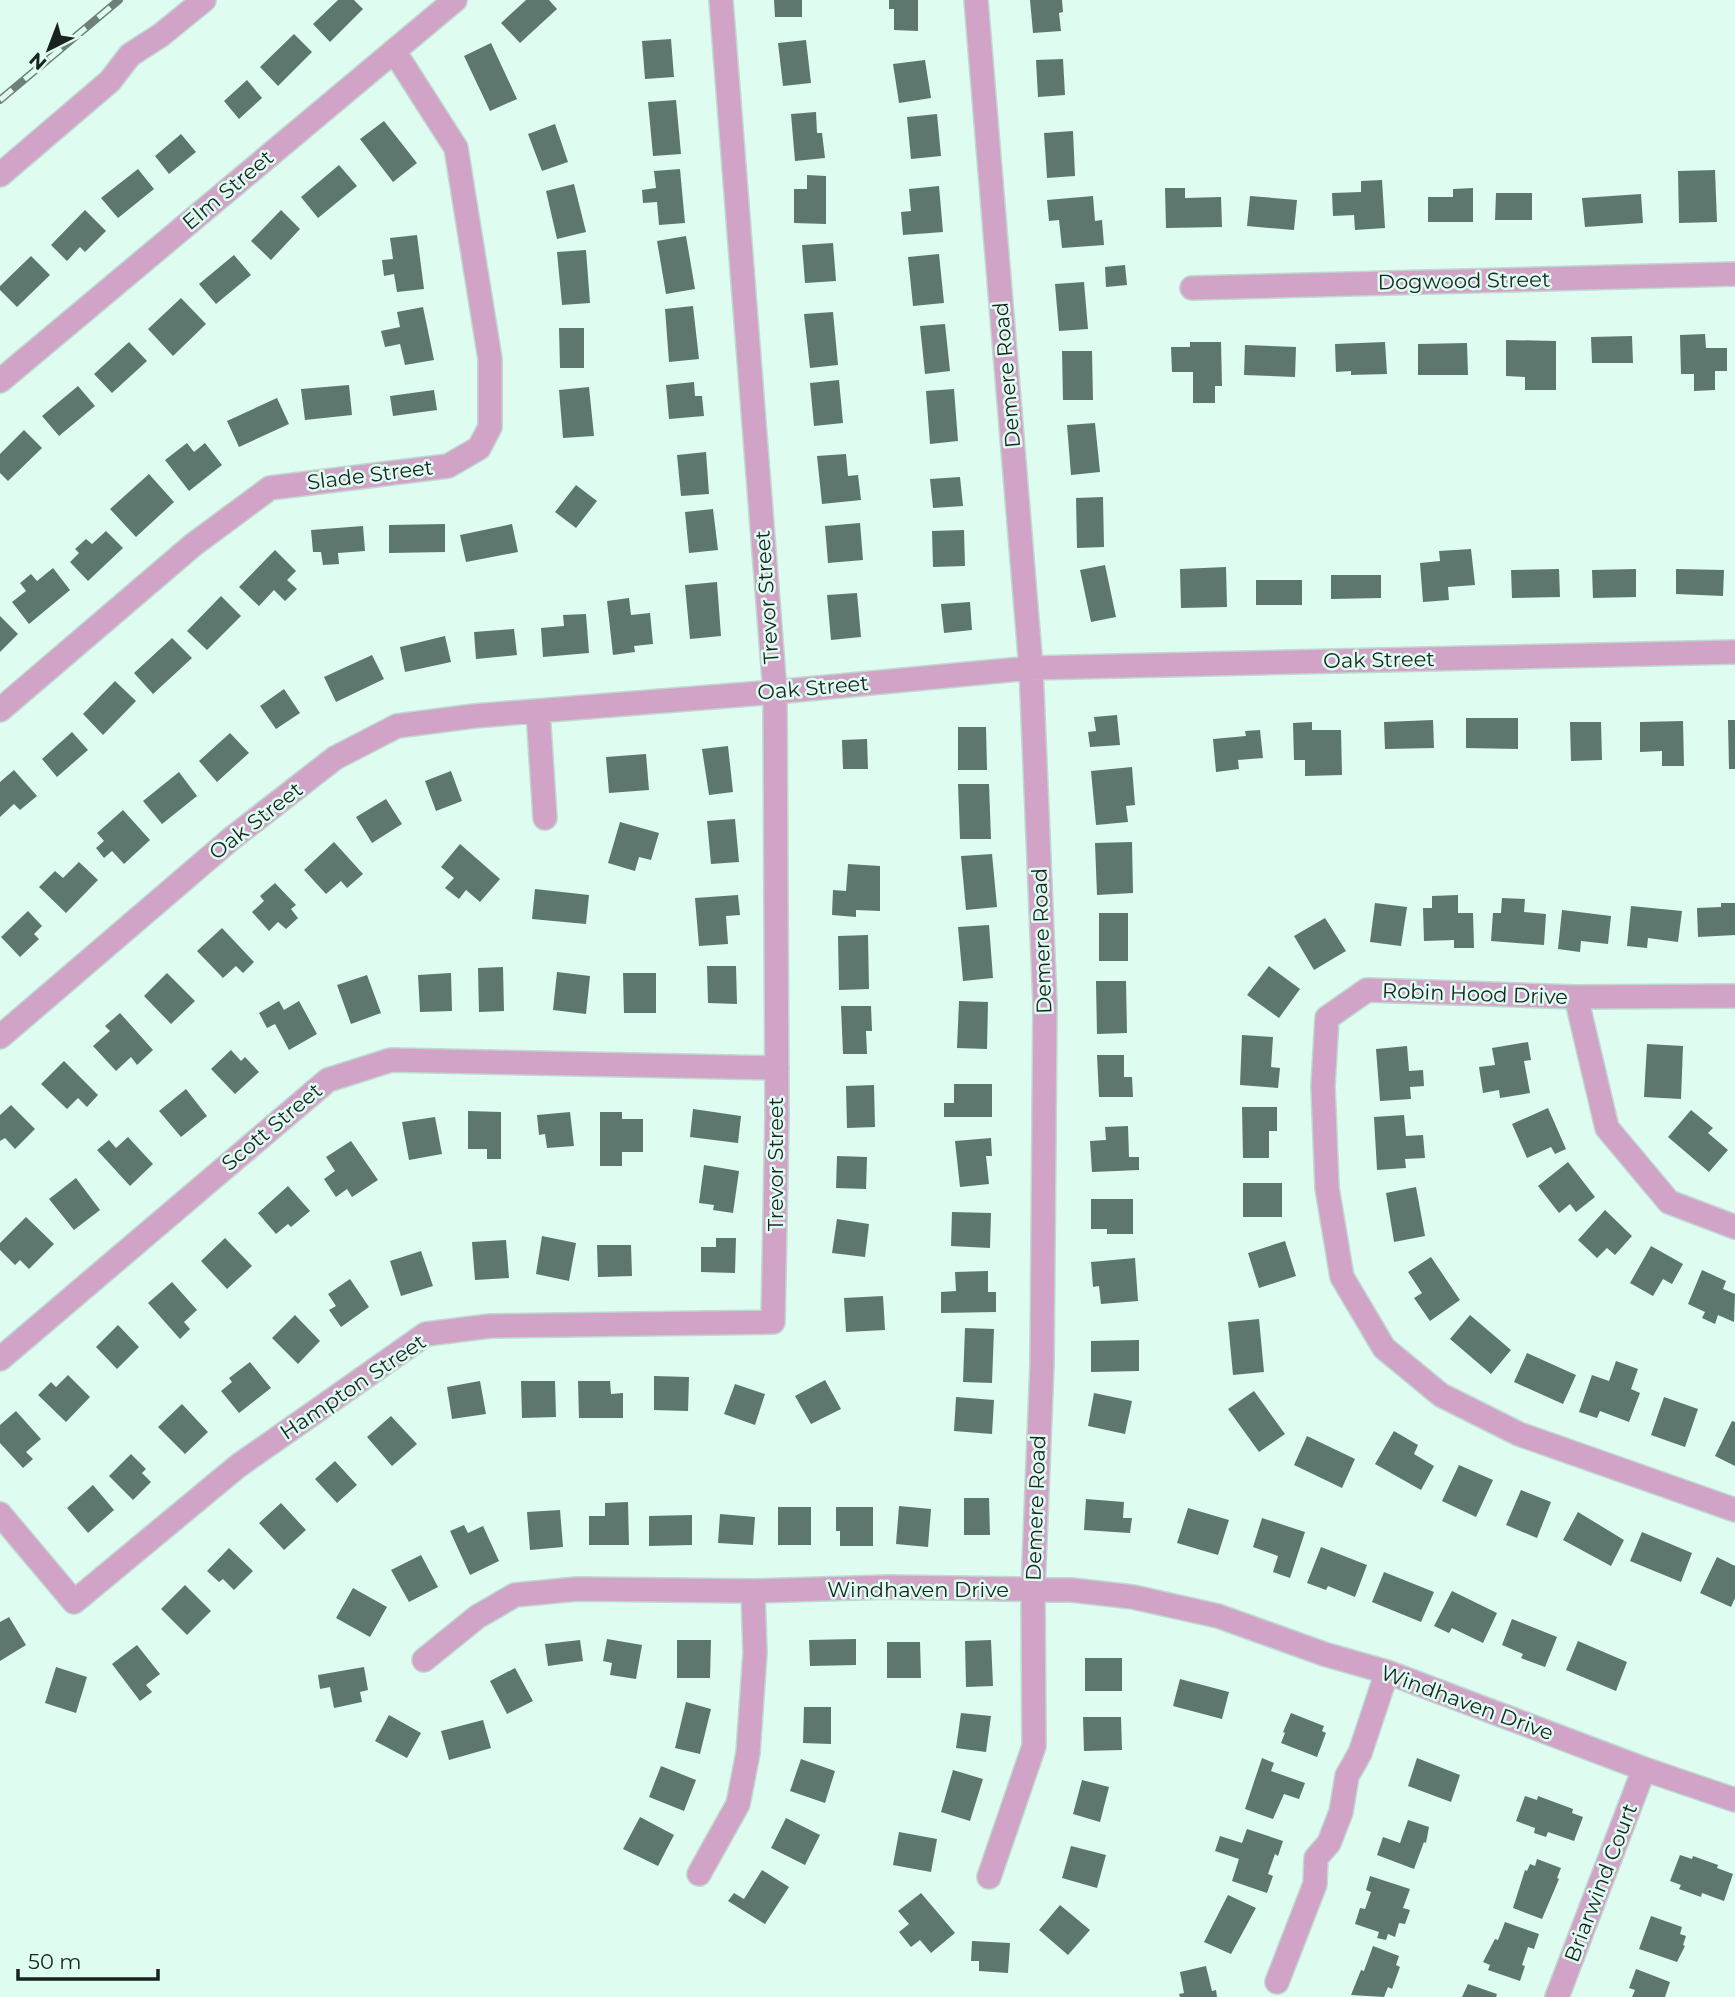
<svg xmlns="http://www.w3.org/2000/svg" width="1735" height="1997" viewBox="0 0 1735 1997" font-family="Montserrat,sans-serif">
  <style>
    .building { fill: #5d776e }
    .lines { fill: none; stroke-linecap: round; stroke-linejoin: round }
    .minor-casing { stroke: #bfd9d0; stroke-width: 26 }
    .minor { stroke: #d1a3c7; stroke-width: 23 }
    .rail-casing { stroke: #6e8079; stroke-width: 8 }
    .rail { stroke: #dffcf1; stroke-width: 5; stroke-dasharray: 16; stroke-linecap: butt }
    .labels { text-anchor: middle; stroke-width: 5; stroke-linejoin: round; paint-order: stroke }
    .street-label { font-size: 21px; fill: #192420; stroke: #dffcf1 }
  </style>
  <rect width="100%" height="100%" fill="#dffcf1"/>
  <path class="building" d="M338,0h16l9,9 -33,33 -17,-18z
    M526,0h23l8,9 -37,34 -19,-20z
    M774,0h28v17h-27z
    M889,0h29v31l-24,-1v-21h-5z
    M1030,0h32l1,12 -4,1 2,18 -28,2z
    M294,34l18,18 -34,34 -18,-19z
    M671,39l3,38 -29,2 -3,-38z
    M806,40l5,43 -28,3 -5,-43z
    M491,43l26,56 -27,12 -26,-55z
    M1063,59l2,36 -27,2 -2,-37z
    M925,60l6,38 -32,5 -6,-39z
    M247,80l15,18 -23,21 -15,-18z
    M676,100l5,54 -28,2 -5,-54z
    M816,112l1,21h5l3,25 -30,3 -4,-47z
    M937,114l4,42 -30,3 -4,-42z
    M384,121l33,42 -24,19 -33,-43z
    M555,124l13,38 -26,9 -14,-37z
    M1073,131l2,45 -28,2 -3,-45z
    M181,134l15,18 -27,22 -14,-18z
    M339,165l18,21 -39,32 -17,-21z
    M138,169l16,20 -36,29 -17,-20z
    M680,169l5,54 -26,2 -2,-23 -14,1 -1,-13 14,-2 -2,-17z
    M1715,170l2,52 -38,1 -1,-52z
    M807,175l19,1v48l-32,-1v-34h13z
    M1382,180l3,48 -30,2 -1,-15 -21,1 -1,-23 29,-1v-11z
    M574,184l12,48 -29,7 -11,-48z
    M939,186l4,46 -40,3 -2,-23 10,-1 -2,-22z
    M1165,188h20v10l36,-1 1,30 -56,1z
    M1473,188v34h-45v-25h25v-8z
    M1496,193h36v27h-37z
    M1641,194l2,29 -58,4 -3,-29z
    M1093,196l2,25 7,-1 2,25 -42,3 -3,-28 -10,1 -2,-21z
    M1250,196l47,4 -3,30 -47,-4z
    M85,210l21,21 -21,21 -5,-5 -13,14 -16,-16z
    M281,210l19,19 -29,31 -20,-19z
    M417,235l7,54 -27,3 -3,-18 -10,2 -2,-16 11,-1 -3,-21z
    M686,236l9,53 -29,5 -9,-53z
    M833,243l3,38 -31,2 -3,-38z
    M586,250l4,53 -28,2 -5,-53z
    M939,254l5,49 -31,3 -5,-49z
    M234,255l17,20 -35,29 -17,-20z
    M31,256l19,19 -33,32 -17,-17v-4z
    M1125,265l2,20 -21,2 -1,-20z
    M1084,282l4,47 -29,2 -4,-47z
    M181,298l25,26 -33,32 -25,-27z
    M693,306l6,53 -30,3 -4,-53z
    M423,307l11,53 -29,5 -5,-21 -15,3 -4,-16 19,-4 -3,-15z
    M833,312l5,53 -28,3 -6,-54z
    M945,324l5,47 -25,3 -5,-48z
    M559,328h25v40h-24z
    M1705,334l1,14h21v23h-12v19l-21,1v-17h-13l-1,-39z
    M1632,336l1,27h-41l-1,-26z
    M1506,340l50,1v49h-31v-13l-19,-1z
    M129,342l18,19 -35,32 -18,-19z
    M1190,342h31l1,44h-7v17h-22v-31h-21l-1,-25h19z
    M1385,342l2,32 -36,1v-4l-15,1 -1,-28z
    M1467,343l1,32h-50v-31z
    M1245,345l51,2 -1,30 -51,-2z
    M1062,351h30l1,49h-30z
    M839,380l4,43 -29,3 -4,-43z
    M694,382l1,14h7l2,20 -35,3 -3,-34z
    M349,385l3,30 -47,5 -4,-31z
    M78,386l17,20 -36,30 -17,-20z
    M589,387l5,49 -31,2 -4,-48z
    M954,389l4,52 -28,3 -4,-53z
    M434,390l3,20 -44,6 -3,-20z
    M277,398l12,26 -50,23 -12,-26z
    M1095,423l5,49 -29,3 -4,-50z
    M24,430l18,18 -34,33 -8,-8v-19z
    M187,443l7,9 11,-9 17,22 -33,26 -24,-31z
    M706,452l3,42 -28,2 -4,-41z
    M846,454l2,22 10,-1 3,25 -39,4 -5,-48z
    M149,474l25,28 -38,35 -26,-28z
    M960,477l3,29 -30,2 -3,-29z
    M576,485l21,16 -21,27 -21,-16z
    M1103,497l1,50 -27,1 -1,-50z
    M713,509l5,41 -29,3 -4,-41z
    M860,523l3,37 -35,3 -3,-37z
    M445,524v28l-56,1v-28z
    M512,524l6,28 -52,10 -6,-27z
    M363,526l2,25 -27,2 1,11 -16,1 -2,-13h-8l-2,-22z
    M964,530l1,36 -32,1 -1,-36z
    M106,531l17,17 -35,33 -18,-19 9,-9 -4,-4 11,-10 6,5z
    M1471,549l4,36 -27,2 1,13 -26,2 -3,-39 20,-2 -1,-10z
    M275,550l21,21 -9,9 10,9 -12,12 -11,-11 -15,16 -20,-19z
    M1105,565l11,52 -25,5 -11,-52z
    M1226,567l1,40 -46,1 -1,-39z
    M53,568l17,22 -41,34 -17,-22 14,-11 -6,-8 11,-9 6,7z
    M1559,569l1,28 -48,1 -1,-28z
    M1636,569v28l-43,1 -1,-28z
    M1676,569l48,1 -1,26 -47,-2z
    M1331,575h50v23l-50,1z
    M1256,580h46v25h-46z
    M717,582l4,54 -31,3 -5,-54z
    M857,593l4,44 -30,3 -4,-45z
    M221,596l20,20 -34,34 -20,-19z
    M629,598l2,17 19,-2 3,31 -19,2 1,6 -22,3 -6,-54z
    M970,602l2,28 -28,3 -3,-29z
    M586,614l3,39 -46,4 -2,-29 23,-2 -1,-11z
    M0,616l18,18 -18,18z
    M514,629l3,26 -41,4 -2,-27z
    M445,636l6,26 -46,10 -5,-25z
    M172,638l20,20 -39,36 -19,-21z
    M372,655l12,24 -48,23 -12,-25z
    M115,681l21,20 -33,34 -20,-21z
    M284,689l16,24 -24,16 -16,-23z
    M1117,715l3,30 -30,2 -2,-15 8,-1 -2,-14z
    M1466,718h52v31l-52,-1z
    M1433,720l1,28 -49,1 -1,-27z
    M1728,720h7v49h-6z
    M1683,721l1,45h-22v-15l-22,1v-30z
    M1312,722v8h29l1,45 -37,1v-16h-11l-1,-37z
    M1570,722h31l1,38 -31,1z
    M958,727h28l1,43h-29z
    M1260,730l3,28 -25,2 1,9 -23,3 -3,-33 33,-3 -1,-5z
    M72,732l16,18 -31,27 -15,-18z
    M230,733l19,20 -32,29 -18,-21z
    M867,739l1,30h-25l-1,-29z
    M728,746l5,46 -24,3 -7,-46z
    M646,754l3,36 -40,3 -3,-36z
    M1132,767l3,38 -9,1 2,16 -32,3 -5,-54z
    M14,770l23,26 -17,14 -6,-6 -14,13v-35z
    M451,771l11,30 -26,10 -11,-30z
    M179,772l18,24 -35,28 -19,-23z
    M958,784h31l2,55h-31z
    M386,799l16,25 -30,19 -16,-26z
    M123,810l27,30 -26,24 -12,-13 -8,7 -8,-10 8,-7 -7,-8z
    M735,819l4,43 -28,2 -4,-43z
    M620,822l39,11 -8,27 -12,-3 -4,14 -27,-8z
    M334,842l29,32 -16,14 -6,-7 -15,13 -22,-24z
    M1132,842l1,51 -36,2 -2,-52z
    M460,844l40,35 -20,23 -14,-12 -7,9 -14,-11 9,-10 -13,-11z
    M992,854l5,53 -31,3 -5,-54z
    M79,862l19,18 -32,33 -27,-26 16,-16 8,7z
    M848,864l32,2v45l-24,-1v7l-24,-2 1,-25 13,1z
    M275,883l21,22 -5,4 7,9 -12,11 -8,-7 -9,9 -17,-19 12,-11 -4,-5z
    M535,889l54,6 -3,29 -54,-5z
    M738,895l2,20 -14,1 2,28 -29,2 -4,-48z
    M1458,895v18h15l1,35h-20v-8l-30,1 -1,-33h9v-12z
    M1502,898l23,1 -1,13 22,2 -2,31 -53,-4 2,-28h8z
    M1375,903l32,4 -6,39 -31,-4z
    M1721,903h14v32l-37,2 -1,-29 24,-1z
    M1631,906l51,5 -4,31 -30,-4 -1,10 -20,-2z
    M1562,910l49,6 -3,28 -27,-3 -1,11 -22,-3z
    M28,911l14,15 -8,8 5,5 -19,18 -19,-20z
    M1099,913h29v48h-29z
    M1325,918l21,33 -32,19 -20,-34z
    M989,925l4,53 -30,3 -5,-54z
    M222,928l32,34 -11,11 -7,-7 -13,12 -26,-27z
    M868,935l1,54 -30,1 -1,-54z
    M707,966h29l1,38 -29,-1z
    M1269,966l31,23 -21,29 -32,-23z
    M503,967l1,44 -25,1 -1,-44z
    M557,972l33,4 -4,38 -33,-4z
    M167,973l28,28 -24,23 -27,-28z
    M451,973l1,38 -32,1 -2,-37z
    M623,973h33v40h-32z
    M367,975l14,38 -30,11 -14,-39z
    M1096,981h30l1,52 -30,1z
    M279,1001l5,9 15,-9 18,33 -28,16 -14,-26 -8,4 -8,-15z
    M959,1001l29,1 -1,47 -30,-1z
    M841,1006h30l1,25h-6l1,23h-24z
    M120,1013l33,37 -16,15 -6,-8 -15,14 -23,-25 17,-15 -5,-5z
    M1242,1035l31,2 -2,30 9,1 -2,20 -38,-3z
    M1528,1042l3,18 -7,1 6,32 -30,5 -1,-8 -16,3 -4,-26 16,-2 -3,-17z
    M1647,1044l36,2 -2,53 -37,-2z
    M1407,1046l2,25 14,-1 1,16 -14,1 1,12 -31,2 -4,-52z
    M231,1050l10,11 4,-4 14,15 -24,22 -24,-25z
    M1097,1055h27v22h8l1,20h-34z
    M64,1061l34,34 -11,12 -9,-9 -11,11 -26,-25z
    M954,1084h38v33h-48v-14h10z
    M874,1085l1,42 -28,1 -1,-42z
    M186,1089l21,27 -26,21 -22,-26z
    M11,1105l24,24 -20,20 -10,-11 -5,3v-26z
    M1242,1107h35v24h-8v27h-26z
    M1548,1108l18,41 -11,5 -4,-7 -24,11 -15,-34z
    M693,1109l48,7 -3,27 -48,-6z
    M1691,1110l22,18 -5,5 20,17 -19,22 -41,-35z
    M468,1111l33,1v47h-14v-10h-19z
    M570,1112l4,34 -27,2 -2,-14 -6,1 -2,-20z
    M600,1112h22v7h21v33h-21v14h-22z
    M1404,1115l2,21 17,-1 2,23 -20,1 1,9 -29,2 -3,-53z
    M435,1117l7,37 -33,6 -7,-38z
    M1128,1126l1,31h10v13l-47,2 -2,-31 16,-1 -1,-13z
    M128,1137l25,27 -23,22 -33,-36 12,-10 7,8z
    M991,1138l1,18h-6l3,28 -29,3 -5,-46z
    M351,1141l27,39 -26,17 -5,-8 -11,8 -12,-18 11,-8 -9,-14z
    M837,1156l30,1 -1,32 -30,-1z
    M1568,1162l27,35 -19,15 -6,-8 -11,9 -21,-27z
    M704,1165l35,6 -6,42 -20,-3 1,-5 -15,-2z
    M76,1178l24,32 -26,20 -25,-31z
    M1243,1183h39v34h-39z
    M288,1186l22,25 -19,16 -3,-3 -12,10 -18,-21z
    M1416,1187l9,49 -31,6 -8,-49z
    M1091,1199h42v35h-26v-5h-16z
    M1605,1210l27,26 -17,19 -8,-7 -10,10 -19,-18z
    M952,1212l39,1 -1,35 -39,-2z
    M26,1217l28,27 -25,25 -9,-9 -5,5 -15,-15v-7z
    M837,1219l32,5 -4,33 -33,-4z
    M542,1236l34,7 -7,38 -33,-7z
    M225,1238l27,28 -25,23 -26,-28z
    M716,1238h20l-1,35 -34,-1v-25h15z
    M506,1240l3,38 -34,2 -3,-38z
    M1285,1241l11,35 -37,12 -11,-35z
    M597,1245h34l1,31 -34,1z
    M1651,1246l32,18 -11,20 -9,-5 -10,17 -23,-13z
    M421,1251l12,35 -32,10 -11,-35z
    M1431,1257l29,43 -30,21 -16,-23 8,-5 -14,-21z
    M1135,1258l3,43 -37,3 -2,-18 -6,1 -2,-25z
    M1702,1270l24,11 -3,8 12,5 -1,28 -16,-7 -3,9 -13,-6 3,-6 -17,-8z
    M988,1271v21h8v20l-55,1v-21l15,-1 -1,-19z
    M350,1279l19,28 -28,20 -12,-17 7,-4 -8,-12z
    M172,1282l25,28 -13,12 6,7 -10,10 -32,-36z
    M883,1296l2,34 -39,2 -2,-34z
    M295,1315l25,26 -22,23 -26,-26z
    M1470,1315l41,35 -20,24 -41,-35z
    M1259,1319l5,53 -31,3 -5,-53z
    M118,1325l21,22 -22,22 -21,-22z
    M965,1328l29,1 -2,54 -29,-1z
    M1139,1340v31l-48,1v-31z
    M1527,1353l49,22 -13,29 -49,-22z
    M1616,1361l22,8 -7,20 9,4 -11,29 -29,-11 -3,7 -18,-6 13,-37 17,6z
    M250,1362l21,26 -32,25 -18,-22 11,-9 -3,-4z
    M68,1375l22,22 -24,25 -28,-27 13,-13 5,5z
    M654,1376l35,1 -1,34 -34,-1z
    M825,1380l16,29 -30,15 -16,-28z
    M480,1381l6,33 -34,5 -5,-32z
    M521,1381h34l1,36 -34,1z
    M578,1381h32l1,13 12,-1v25h-44z
    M735,1384l30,10 -10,31 -31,-11z
    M1254,1391l31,43 -26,18 -31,-43z
    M1094,1393l38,8 -7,33 -37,-8z
    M956,1397l38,3 -2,34 -38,-3z
    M1664,1397l34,12 -13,38 -34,-12z
    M182,1404l26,28 -23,22 -27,-27z
    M16,1411l25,28 -15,13 7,7 -10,9 -23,-25v-18z
    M391,1416l26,28 -25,22 -25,-29z
    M1732,1421l3,1v44l-20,-10z
    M1394,1431l24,14 -4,9 20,12 -13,24 -46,-26z
    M1307,1436l48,23 -13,29 -48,-23z
    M131,1454l15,15 -4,4 9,9 -18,18 -24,-24z
    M335,1461l22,24 -20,18 -22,-24z
    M1459,1465l34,15 -17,37 -34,-16z
    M93,1485l21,25 -26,23 -21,-25z
    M1521,1490l30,12 -14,36 -31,-13z
    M964,1498h25l1,37h-26z
    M1086,1499l38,3 -1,16h9l-2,15 -46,-3z
    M628,1502l1,43h-40v-29h16v-13z
    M281,1503l25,27 -22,20 -25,-27z
    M899,1506l32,3 -3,38 -32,-3z
    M778,1507h33v38h-33z
    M836,1507h37v39h-33v-15h-4z
    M1188,1508l41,12 -11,35 -41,-12z
    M560,1510l3,37 -33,3 -3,-38z
    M1578,1512l46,28 -13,26 -48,-26z
    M720,1514l35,3 -2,28 -35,-2z
    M692,1515v30l-43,1v-30z
    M1262,1518l43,14 -15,46 -17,-6 5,-16 -25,-9z
    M464,1525l4,8 15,-7 16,35 -29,14 -20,-44z
    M1642,1532l50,21 -11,29 -51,-21z
    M1321,1547l46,18 -12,32 -27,-11 -2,4 -19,-7z
    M229,1548l24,23 -19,19 -11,-11 -4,3 -12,-11z
    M421,1555l17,32 -29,15 -18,-32z
    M1717,1557l18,9v32l-4,9 -31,-14z
    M1384,1572l50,20 -13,30 -49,-20z
    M185,1585l26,26 -24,24 -26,-26z
    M353,1588l34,19 -17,30 -34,-19z
    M1452,1591l45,22 -14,30 -31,-15 -3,5 -15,-7z
    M9,1617l17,28 -26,16v-39z
    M1512,1619l45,18 -12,30 -24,-9 2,-4 -21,-9z
    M607,1639l35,6 -6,34 -26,-4 2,-12 -9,-2z
    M856,1639v26l-46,1 -1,-26z
    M580,1640l3,21 -35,5 -3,-22z
    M677,1640h34l-1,38h-33z
    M991,1640l2,46 -27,1 -1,-46z
    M1578,1641l49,21 -11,29 -50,-21z
    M887,1642h33l1,36h-34z
    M137,1645l23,29 -14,11 6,7 -12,9 -28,-37z
    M1085,1658h37v33h-37z
    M56,1667l31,10 -11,36 -31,-10z
    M364,1667l4,23 -8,2 2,10 -28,6 -4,-21 -10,2 -2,-14z
    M515,1668l18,33 -26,13 -17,-33z
    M1180,1679l49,13 -7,27 -49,-13z
    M686,1702l25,7 -11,45 -25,-6z
    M804,1707h27v37l-28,-1z
    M961,1713l30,3 -5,36 -30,-4z
    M1291,1713l33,13 -2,5 4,2 -9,24 -36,-14 4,-10 -2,-1z
    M389,1715l32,18 -14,25 -32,-17z
    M1083,1717h38l1,33 -38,1z
    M483,1720l8,28 -42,12 -8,-29z
    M1262,1758l12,5 -3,8 34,12 -6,16 -15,-5 -11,25 -28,-10z
    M1417,1758l43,17 -9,27 -43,-16z
    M801,1759l34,12 -10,32 -35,-12z
    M661,1766l35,14 -12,31 -35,-14z
    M953,1770l30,9 -13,42 -29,-9z
    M1082,1780l27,7 -9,35 -27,-8z
    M1525,1796l12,4 1,-4 35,13 -1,4 11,4 -9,24 -26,-9 -2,5 -12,-4 1,-5 -19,-7z
    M640,1817l34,18 -16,31 -35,-17z
    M786,1818l34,17 -15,30 -34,-17z
    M1408,1820l21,7 -3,16 -2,-1 -10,27 -37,-14 6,-18 17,6z
    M1247,1829l36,12 -5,15 -3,-2 -7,20 5,2 -6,17 -35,-12 7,-22 -24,-8 5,-15 22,7z
    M899,1832l38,7 -6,33 -38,-7z
    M1071,1846l35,9 -9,33 -35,-10z
    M1680,1855l12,4 1,-3 25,9 -1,3 16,6 -9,27 -22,-8 -1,4 -22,-8 2,-4 -11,-4z
    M1537,1859l24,9 -4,10 2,1 -17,40 -29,-11 12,-38 2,1 3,-7 5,2z
    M762,1870l27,17 -24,37 -37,-23 6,-8 10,6z
    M1370,1876l40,13 -7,19 7,2 -5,14 -6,-1 -4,14 -7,-3 -2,6 -9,-2 2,-6 -24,-8 5,-16 5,1 6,-17 -5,-2z
    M921,1893l34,40 -24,20 -11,-13 -9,7 -12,-15 10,-8 -11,-13z
    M1228,1895l28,13 -25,46 -27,-12z
    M1060,1905l30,25 -22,25 -29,-25z
    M1651,1916l31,11 -2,7 6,2 -3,9 2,1 -8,16 -38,-13z
    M1505,1922l34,12 -5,15 -6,-2 -6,18 3,1 -5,15 -32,-11 2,-5 -7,-3 12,-23 3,1z
    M972,1941l38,2 -2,30 -29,-2v-10h-8z
    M1373,1946l26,10 -3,9 4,2 -8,22 -4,-2 -4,10 -33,-2 10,-25 3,1z
    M1206,1966l6,25 4,-1 1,7h-37l-1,-3 5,-1 -4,-21z
    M1636,1969l34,13 -5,15h-33l3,-7 -6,-2z
    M1468,1984l29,10 -1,3h-34z"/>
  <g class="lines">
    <defs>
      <path id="minor" d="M976,0l55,668 14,336 -3,360 -9,226 1,156 -45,131
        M0,175l110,-94 20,-26 31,-20 43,-35
        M1192,288l543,-14
        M0,381l455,-381
        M0,710l193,-165 77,-57 178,-22 31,-18 11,-21v-68l-34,-211 -62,-97
        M538,711l7,107
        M1735,996l-159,1 -209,-7 -40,28 -4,68 4,102 15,89 42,71 57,47 78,39 216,76
        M1576,997l31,131 62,74 66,25
        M0,1037l231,-198 104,-81 62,-32 77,-10 301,-24 256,-24 704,-16
        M0,1359l328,-279 63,-20 386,8
        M0,1514l74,88 164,-136 188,-132 64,-8 283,-4 4,-208 -2,-422 -54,-692
        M424,1660l53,-43 38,-22 62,-6 176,2 136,-4 182,3 62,7 85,19 106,38 63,18 257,97 91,31
        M699,1874l39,-70 10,-51 7,-100 -2,-62
        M1277,1982l38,-98 1,-26 13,-15 12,-31 6,-36 13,-23 27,-81
        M1557,1997l87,-228"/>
    </defs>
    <use href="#minor" class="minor-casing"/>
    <use href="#minor" class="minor"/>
    <defs>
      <path id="rail" d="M0,100l119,-100"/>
    </defs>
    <use href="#rail" class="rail-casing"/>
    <use href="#rail" class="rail"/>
  </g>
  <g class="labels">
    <g class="street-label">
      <text transform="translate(228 190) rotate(-40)" y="7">Elm Street</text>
      <text transform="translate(1464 281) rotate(-1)" y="7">Dogwood Street</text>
      <text transform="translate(1007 375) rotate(-95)" y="7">Demere Road</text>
      <text transform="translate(370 475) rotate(-7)" y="7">Slade Street</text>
      <text transform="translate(767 597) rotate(-94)" y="7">Trevor Street</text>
      <text transform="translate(1379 660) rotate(-1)" y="7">Oak Street</text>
      <text transform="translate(813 688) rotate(-5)" y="7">Oak Street</text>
      <text transform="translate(256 821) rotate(-38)" y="7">Oak Street</text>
      <text transform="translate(1042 941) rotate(-92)" y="7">Demere Road</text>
      <text transform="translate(1475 994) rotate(2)" y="7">Robin Hood Drive</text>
      <text transform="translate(272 1127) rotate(-40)" y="7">Scott Street</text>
      <text transform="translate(776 1164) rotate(-90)" y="7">Trevor Street</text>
      <text transform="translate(353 1387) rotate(-34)" y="7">Hampton Street</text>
      <text transform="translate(1036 1508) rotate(-88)" y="7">Demere Road</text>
      <text x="918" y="1597">Windhaven Drive</text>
      <text transform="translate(1467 1703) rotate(20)" y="7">Windhaven Drive</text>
      <text transform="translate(1601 1883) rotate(-69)" y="7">Briarwind Court</text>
    </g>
  </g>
  <g transform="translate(49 49) rotate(222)" stroke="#dffcf1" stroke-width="5" paint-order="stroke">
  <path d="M0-5L12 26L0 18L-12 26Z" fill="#192420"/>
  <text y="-10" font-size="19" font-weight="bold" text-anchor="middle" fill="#192420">N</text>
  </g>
  <path d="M18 1969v10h140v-10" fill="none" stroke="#192420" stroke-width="3.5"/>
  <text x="28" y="1969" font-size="21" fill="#192420" stroke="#dffcf1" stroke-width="5" paint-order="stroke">50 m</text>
</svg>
